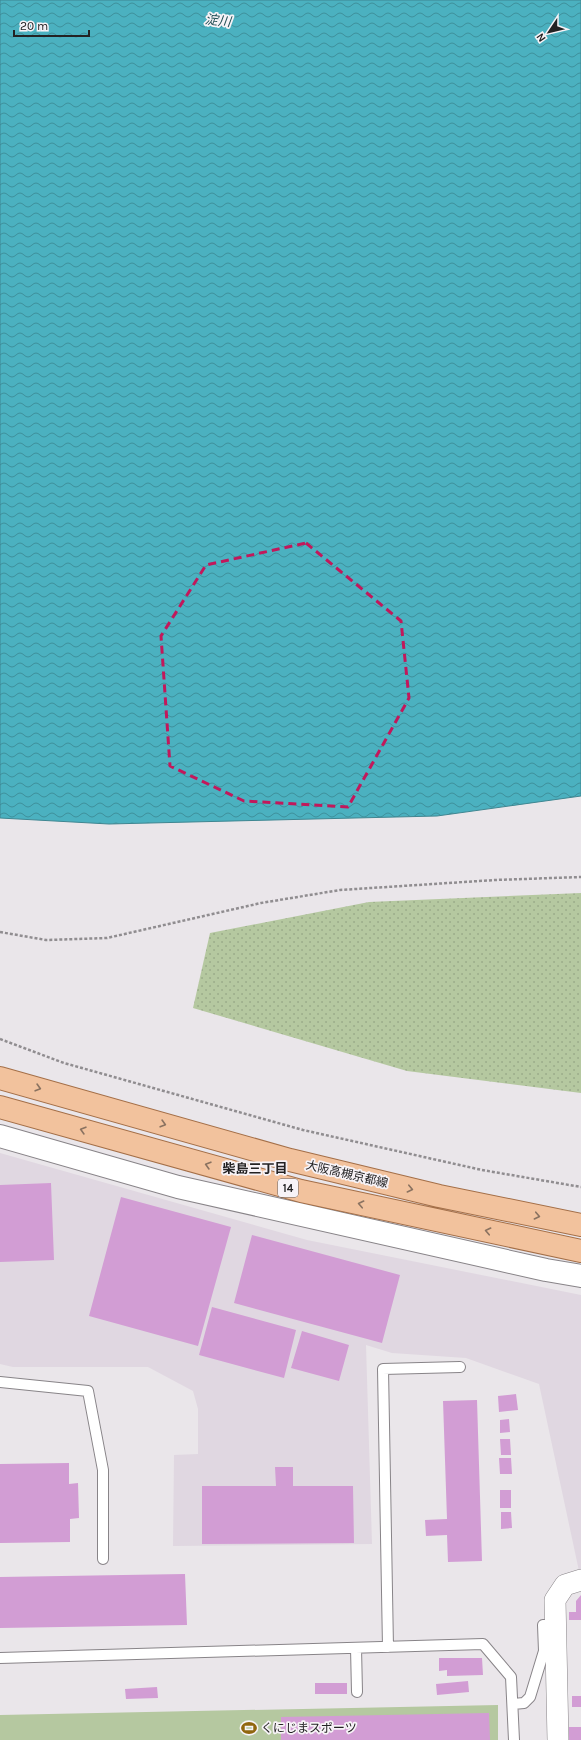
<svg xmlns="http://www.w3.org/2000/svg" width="581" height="1740" viewBox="0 0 581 1740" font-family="Karla,'Noto Sans JP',sans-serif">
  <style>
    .built { fill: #e0d7e1 }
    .grass { fill: url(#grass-dots) }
    .pitch { fill: #b5c8a0 }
    .water { fill: url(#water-waves); stroke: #3f8691 }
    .building { fill: #d29dd4 }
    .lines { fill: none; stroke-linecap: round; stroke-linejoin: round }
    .service-casing { stroke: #888488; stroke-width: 12 }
    .minor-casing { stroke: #888488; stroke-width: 22 }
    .tertiary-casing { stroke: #888488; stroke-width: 24 }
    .primary-casing { stroke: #a46f48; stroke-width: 24 }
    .path { stroke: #908d90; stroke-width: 2.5; stroke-dasharray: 3 2; stroke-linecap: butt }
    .service { stroke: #fff; stroke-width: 10 }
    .minor { stroke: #fff; stroke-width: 21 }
    .tertiary { stroke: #fff; stroke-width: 22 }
    .primary { stroke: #f2c29d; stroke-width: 22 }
    .oneway { stroke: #8a7260 }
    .marked { fill: none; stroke: #c2185b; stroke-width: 3; stroke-dasharray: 8 5; stroke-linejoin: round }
    .labels { text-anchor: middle; stroke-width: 3.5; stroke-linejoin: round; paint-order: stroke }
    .shield { fill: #f7f3f7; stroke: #636163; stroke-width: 1 }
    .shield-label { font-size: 11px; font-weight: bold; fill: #232223 }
    .street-label { font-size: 12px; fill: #232223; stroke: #f7f3f7 }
    .poi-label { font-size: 12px; fill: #232223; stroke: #f7f3f7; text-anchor: start }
    .water-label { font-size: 13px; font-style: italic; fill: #224f55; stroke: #f7f3f7 }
    .neighbourhood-label { font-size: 13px; font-weight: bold; fill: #232223; stroke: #f7f3f7 }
  </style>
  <defs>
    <pattern id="grass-dots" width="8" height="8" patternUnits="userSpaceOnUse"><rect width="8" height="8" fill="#b5c8a0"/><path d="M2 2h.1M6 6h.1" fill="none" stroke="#9bac8a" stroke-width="1.8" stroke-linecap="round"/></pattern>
    <pattern id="water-waves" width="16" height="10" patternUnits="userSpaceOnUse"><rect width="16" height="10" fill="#4bb1c0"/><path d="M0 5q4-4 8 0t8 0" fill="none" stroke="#3e909c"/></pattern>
  </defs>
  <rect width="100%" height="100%" fill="#eae6ea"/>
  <path class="built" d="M0,1153l307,87 274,55v276h-2l-40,-187 -73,-26 -74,-5 -26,-8 6,199 -199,2 1,-91 24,-1v-45l-5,-18 -45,-24h-135l-13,-3z"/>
  <path class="grass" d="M581,893v200l-174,-22 -214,-63 17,-75 159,-31z"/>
  <path class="pitch" d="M498,1705v35h-498v-25z"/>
  <path class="water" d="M0,0h581v796l-144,20 -328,8 -109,-6z"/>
  <path class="building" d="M51,1183l3,77 -54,2v-77z
    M121,1197l110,30 -33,119 -109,-30z
    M252,1235l148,40 -18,68 -148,-40z
    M212,1307l84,23 -12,48 -85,-23z
    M302,1331l47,14 -10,36 -48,-13z
    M516,1394l2,16 -19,2 -1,-16z
    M477,1400l5,161 -34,1 -1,-27 -21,1 -1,-16 22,-1 -4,-118z
    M509,1419l1,13 -10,1v-13z
    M500,1439h10l1,16h-10z
    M499,1458h12l1,16h-12z
    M69,1463v21l9,-1 1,35 -9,1v23l-70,1v-79z
    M275,1467h18v19h60l1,57 -152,1v-58h74z
    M500,1490h11v18h-11z
    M501,1512h10l1,16 -11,1z
    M185,1574l2,51 -187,3v-51z
    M581,1595v25h-12v-8h7v-11z
    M439,1658h43l1,17 -36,1v-6l-8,1z
    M468,1681l1,11 -32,3 -1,-11z
    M315,1683h32v11h-32z
    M157,1687l1,11 -32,1 -1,-10z
    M572,1696h9v11h-9z
    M489,1713l1,27h-209v-23z
    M569,1727h12v13h-12z"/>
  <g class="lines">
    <defs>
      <path id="service" d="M0,1382l88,9 15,79v89
        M388,1647l-5,-278 77,-2
        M356,1648l1,44
        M0,1658l483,-14 28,33 3,63
        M513,1704l11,-1 6,-6 14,-46 -1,-26h13"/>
      <path id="minor" d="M558,1740l-3,-140 10,-15 16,-5"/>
      <path id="tertiary" d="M0,1136l178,51 368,83 35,6"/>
      <path id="primary" d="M0,1078l290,82 149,36 142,29
        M0,1107l301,84 280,60"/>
    </defs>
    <use href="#service" class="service-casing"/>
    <use href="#minor" class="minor-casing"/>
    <use href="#tertiary" class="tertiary-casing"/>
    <use href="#primary" class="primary-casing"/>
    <path class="path" d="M0,932l46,8 61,-2 154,-35 79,-13 155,-10 86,-3
      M0,1039l64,24 239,67 179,40 99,17"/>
    <use href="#service" class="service"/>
    <use href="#minor" class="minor"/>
    <use href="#tertiary" class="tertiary"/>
    <use href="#primary" class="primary"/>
  </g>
  <defs><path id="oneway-chevron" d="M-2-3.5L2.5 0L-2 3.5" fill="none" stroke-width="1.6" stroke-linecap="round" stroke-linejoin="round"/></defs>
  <g class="oneway">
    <use href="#oneway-chevron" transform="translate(38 1088) rotate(16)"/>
    <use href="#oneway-chevron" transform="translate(163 1124) rotate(16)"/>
    <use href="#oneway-chevron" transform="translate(83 1130) rotate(-164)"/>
    <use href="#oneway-chevron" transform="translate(208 1165) rotate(-164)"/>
    <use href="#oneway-chevron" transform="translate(410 1189) rotate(13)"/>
    <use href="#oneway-chevron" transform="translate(361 1204) rotate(-168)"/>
    <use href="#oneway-chevron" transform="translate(537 1216) rotate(12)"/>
    <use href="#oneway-chevron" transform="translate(488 1231) rotate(-168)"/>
  </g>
  <path class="marked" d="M306,543l95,78 8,77 -61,109 -104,-6 -74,-35 -9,-130 45,-71z"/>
  <defs>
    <symbol id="stadium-bare" viewBox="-9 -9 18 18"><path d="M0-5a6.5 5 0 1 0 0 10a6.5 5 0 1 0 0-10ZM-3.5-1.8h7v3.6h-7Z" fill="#90660e" stroke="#f7f3f7" stroke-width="2.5" paint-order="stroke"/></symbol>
  </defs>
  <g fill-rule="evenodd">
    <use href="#stadium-bare" x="238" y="1717" width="22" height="22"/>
  </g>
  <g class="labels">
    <rect class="shield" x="278" y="1179" width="20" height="18" rx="3"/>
    <g class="shield-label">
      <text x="288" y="1192">14</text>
    </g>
    <g class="street-label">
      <text transform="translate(347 1174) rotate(13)" y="4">大阪高槻京都線</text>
    </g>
    <g class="poi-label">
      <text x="261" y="1732">くにじまスポーツ</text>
    </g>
    <g class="water-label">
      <text transform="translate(218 20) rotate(6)" y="5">淀川</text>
    </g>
    <g class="neighbourhood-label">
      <text x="255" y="1173">柴島三丁目</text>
    </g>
  </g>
  <g transform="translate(549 32) rotate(235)" stroke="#f7f3f7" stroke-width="3" paint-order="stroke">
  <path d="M0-3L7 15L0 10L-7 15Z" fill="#232223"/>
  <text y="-6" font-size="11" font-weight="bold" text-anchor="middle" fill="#232223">N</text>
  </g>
  <path d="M14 30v6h75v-6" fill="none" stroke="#232223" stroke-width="2"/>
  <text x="20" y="30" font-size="12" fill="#232223" stroke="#f7f3f7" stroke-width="3" paint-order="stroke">20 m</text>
</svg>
